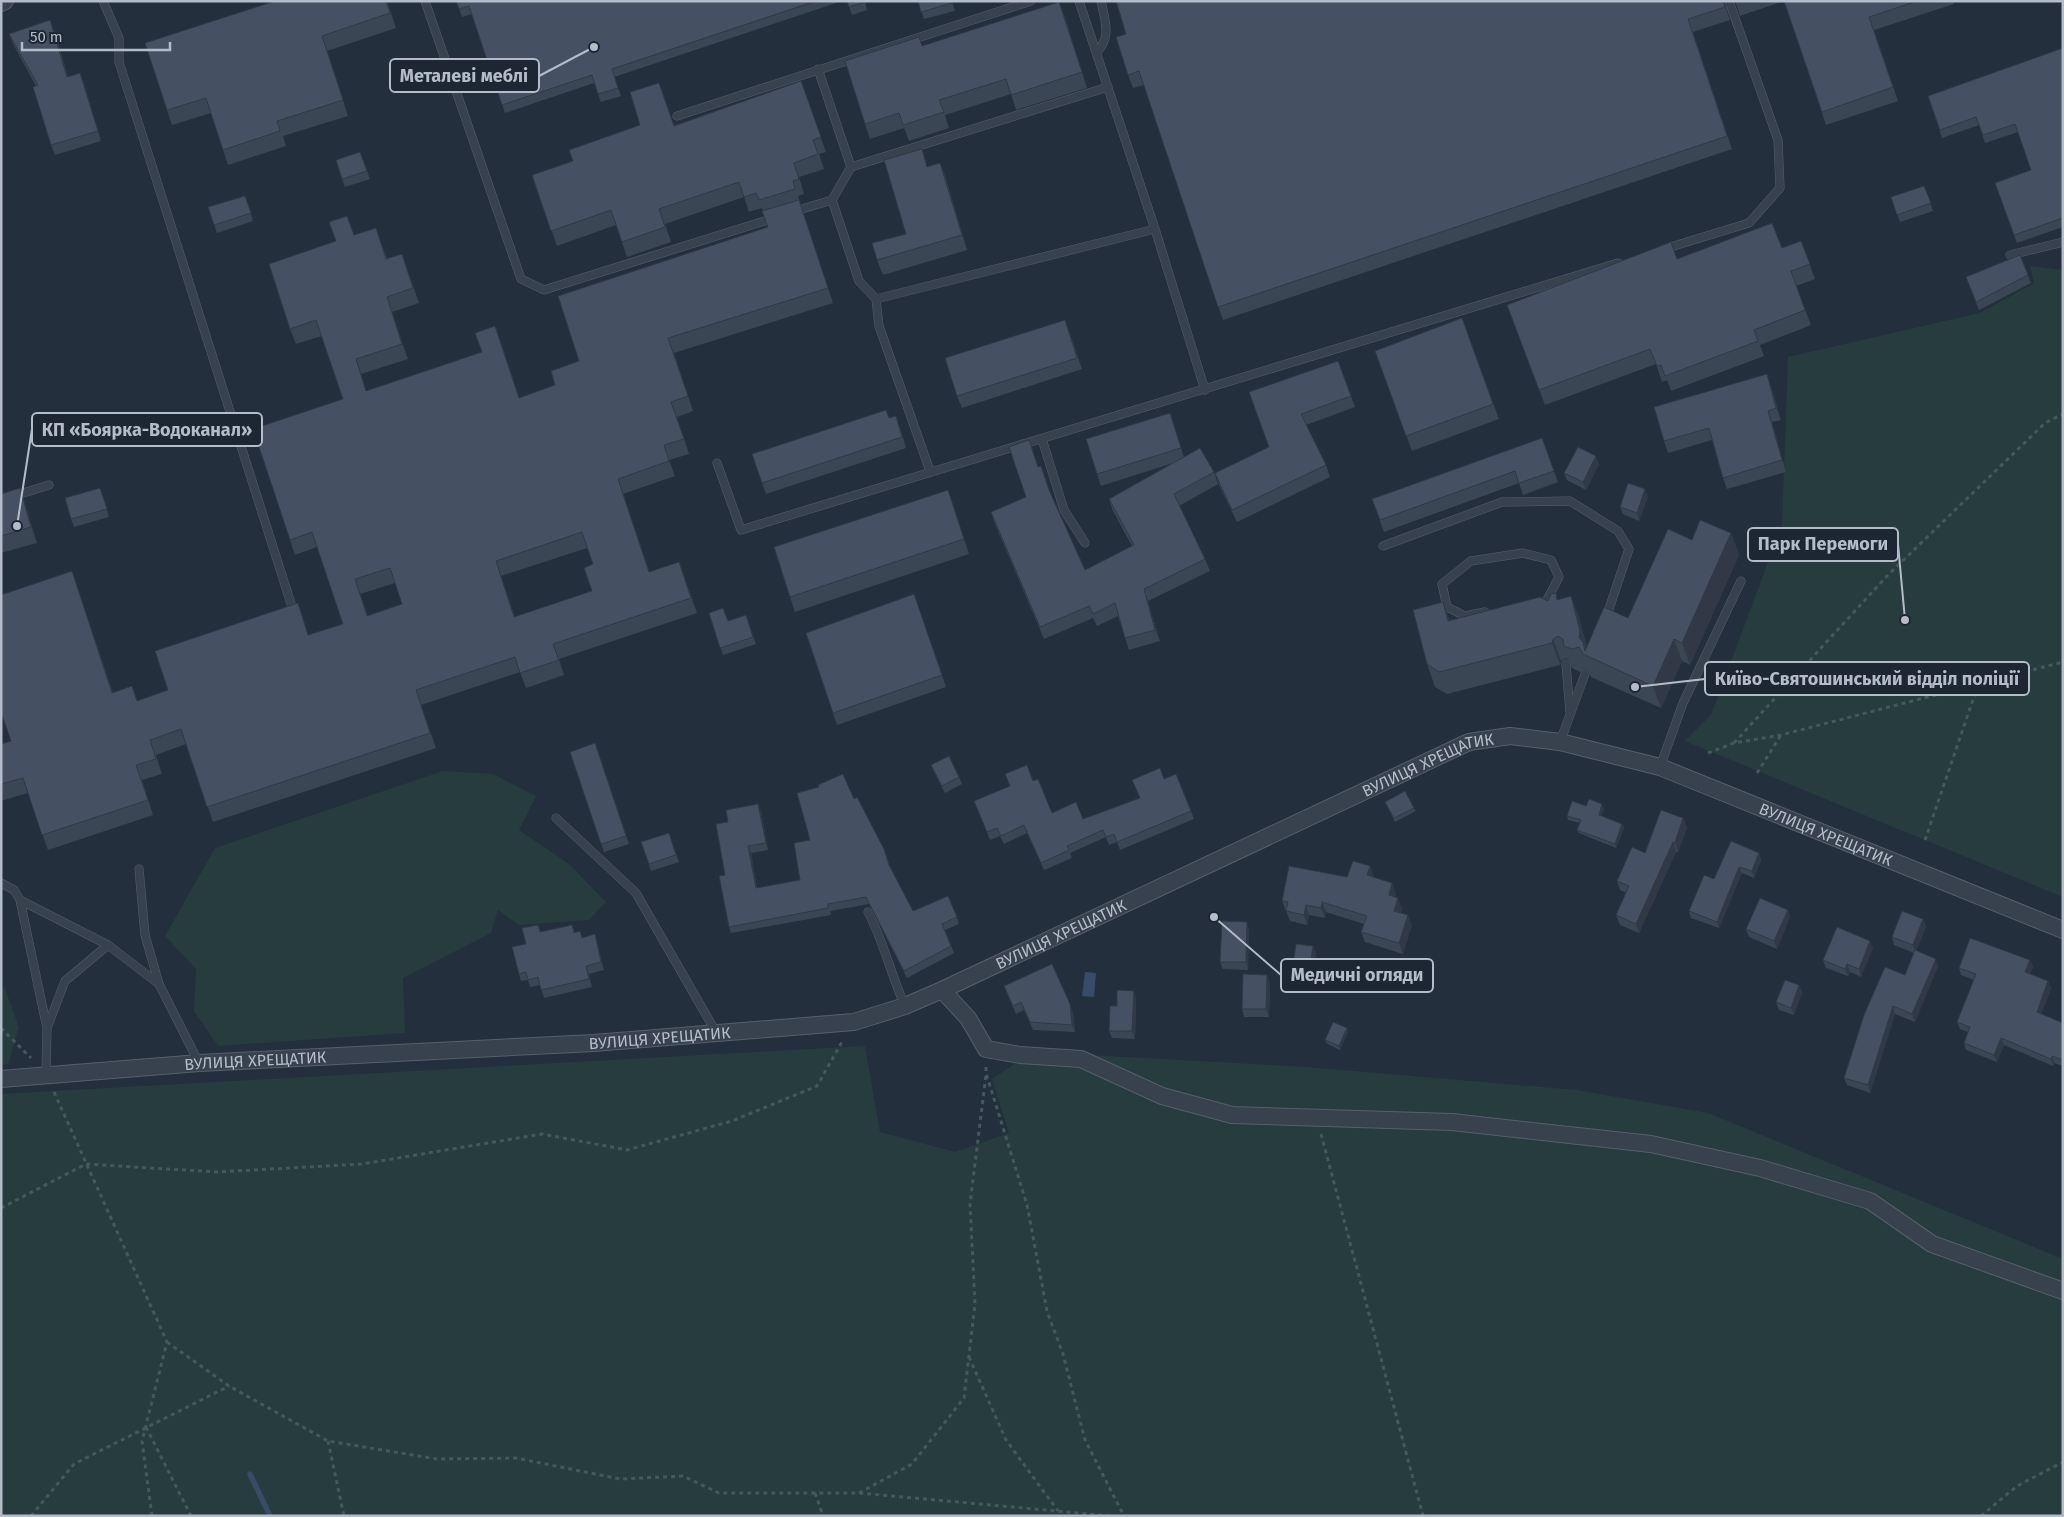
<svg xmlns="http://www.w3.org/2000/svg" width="2064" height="1517" viewBox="0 0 2064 1517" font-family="'Fira Sans',sans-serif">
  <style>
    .green { fill: #263c3f }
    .water { fill: #394c67 }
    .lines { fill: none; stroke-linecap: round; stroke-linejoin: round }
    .stream { stroke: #394c67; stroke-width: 5.5 }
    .lane-casing { stroke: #565f6c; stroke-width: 9 }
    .street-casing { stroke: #565f6c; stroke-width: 18 }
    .path { stroke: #44595c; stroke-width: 3; stroke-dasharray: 4 4; stroke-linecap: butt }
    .lane { stroke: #38414e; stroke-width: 8 }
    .street { stroke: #38414e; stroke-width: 16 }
    .wall { fill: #3b4654; fill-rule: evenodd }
    .shaded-wall { fill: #303945 }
    .building { fill: #455162; stroke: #303945; fill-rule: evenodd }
    .labels { text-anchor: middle; stroke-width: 5; stroke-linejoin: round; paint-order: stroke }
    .street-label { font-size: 16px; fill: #b4bcc9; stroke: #1d2633 }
    .leader { fill: none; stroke: #b4bcc9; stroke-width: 2 }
    .callout-dot { fill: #b4bcc9; stroke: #1d2633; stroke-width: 2 }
    .callout { fill: #1d2633; stroke: #b4bcc9; stroke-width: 2 }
    .callout-label { font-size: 18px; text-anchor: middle; font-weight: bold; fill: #b4bcc9 }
  </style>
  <rect width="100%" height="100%" fill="#242f3e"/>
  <path class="green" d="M2030,266l33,4v627l-378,-156 26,-26 71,-190 6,-168 192,-44 54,-30z
    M443,771l50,3 43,22 -17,34 50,34 37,38 -17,18 -70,5 -21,-15 -7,23 -88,45 2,55 -187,13 -24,-35 2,-42 -31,-33 50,-88z
    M1,986l4,3 14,38 -11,37 -7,1z
    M865,1046l15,86 75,20 54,-19 -17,-54 40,-27 275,15 270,23 131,23 355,146v257h-2062v-422z"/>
  <path class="water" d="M1085,972l11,1 -2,24 -12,-1z"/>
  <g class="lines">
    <path class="stream" d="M250,1474l20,42"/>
    <defs>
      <path id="lane" d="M103,1l16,37v24l174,548
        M425,1l96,278 23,11 230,-72
        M1079,1l76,228 50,161
        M1096,53c16,-15 9,-33 5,-52
        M818,69l33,98 -19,33 27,81 17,18 3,27 51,145
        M677,116l354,-115
        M851,167l257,-80
        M792,212l40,-12
        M1664,249l85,-26 31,-35 -2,-48 -49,-139
        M2010,255l53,-13
        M876,299l279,-70
        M1042,439l22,71 21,33
        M717,463l24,67 877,-267
        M1,500l48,-15
        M1383,546l119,-44 68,-1 48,30 11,18 -23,69
        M1485,612l-20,4 -18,-9 -5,-23 29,-23 52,-8 28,7 8,17 -12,23
        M1566,664l4,48
        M1560,742l25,-68
        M1660,767l23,-64 58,-122
        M556,818l80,75 81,141
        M139,869l6,66 14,49
        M1,883l13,7 6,10
        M868,912c16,30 23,63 37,94
        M47,1028l-27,-128 88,45
        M46,1074l1,-46 18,-47 43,-36 51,39 40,79"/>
      <g id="street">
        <path d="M1,3l4,-2"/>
        <path d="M942,990l26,28 18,31 34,6 61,4 81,37 70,19 220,7 199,22 109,24 110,33 62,43 131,47"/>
        <path id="s1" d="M1,1079l198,-16 395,-20 260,-21 51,-16 37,-16 527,-248 41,-6 50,6 100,25 403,163"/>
      </g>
    </defs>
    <use href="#lane" class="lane-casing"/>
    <use href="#street" class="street-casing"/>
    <path class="path" d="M1734,743l153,-167 158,-153 18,-9
      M1708,753l26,-10 47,-8 282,-73
      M1757,773l24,-38
      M1925,840l53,-155
      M1,1028l30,30
      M986,1067v6l41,132 20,106 16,43 22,86 39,76
      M54,1092l113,250 -25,99 10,75
      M1321,1134l102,382
      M1,1208l85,-44 131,8 145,-8 180,-30 85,16 105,-29 85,-35 26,-46
      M167,1342l62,44 99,55 109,18 79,-1 104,21 63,-3 36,17h140l252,23
      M969,1357l37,83 52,71
      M146,1427l45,89
      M328,1441l16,75
      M815,1493l8,23
      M859,1493l53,-29 52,-66 11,-94 -5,-100 16,-129
      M31,1516l43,-52 155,-78
      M1981,1516l36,-30 46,-24"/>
    <use href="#lane" class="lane"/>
    <use href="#street" class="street"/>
  </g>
  <path class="wall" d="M387,1l9,27 -69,23 21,65 -65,20 3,10 -58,19 -17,-52 -39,12 -5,-15z
    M456,1h386l-228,76 7,19 -20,6 -7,-19 -89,30 -33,-99 -10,3z
    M847,1h18l2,9 -15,5z
    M918,1h34l3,10 -31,8z
    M1735,1h218l1,3 -80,26 24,71 -72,24 -42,-124 -44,15z
    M1724,2l6,18 -37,12 39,117 -509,171 -79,-235 -11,3 -5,-13 -2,-41z
    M1065,17l22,71 -71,22 -5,-16 -66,21 4,13 -40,13 -5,-13 -34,11 -5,-15 54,-87 3,9z
    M54,30l14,46 16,7 17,58 -46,14 -4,-10 -15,-59 -23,-42 -4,-10z
    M2063,48v179l-46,16 -22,-60 36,-13 -13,-38 -33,11 -6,-18 -37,13 -14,-42z
    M801,81l25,71 -7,2 5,15 -25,8 5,17 -6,2 35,107 -159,50 19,58 -16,6 12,37 -20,6 6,16 -52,18 26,78 30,-10 18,51 -138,46 5,16 -38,13 -6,-16 -99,33 15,43 -223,74 -27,-78 -30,11 6,19 -20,6 11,35 -105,35 -20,-57 -27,8v-57l10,-3 -8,-23 -2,1v-124l71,-24 41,122 24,8 31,-11 141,-55 34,-11 -26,-77 -22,8 -5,-15 53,-141 -21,-63 -26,8 -6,-15 64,-94 27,8 6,15 15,-4 17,49 -27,9 16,47 -47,15 5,17 116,-39 13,-26 24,72 36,-13 24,-24 189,-134 -6,-19 -13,4 -5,-15 -79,27 6,18 -44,15 -11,-32 -59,21 -25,-71zM587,548l6,16 -1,27 -77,26 -14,-41zM395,583l7,21 -34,12 -8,-22z
    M360,152l10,27 -25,8 -3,-8z
    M940,163l6,15 21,72 -84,25 -6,-15 29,-26 22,-68z
    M1924,186l9,25 -33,11 -9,-25z
    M248,203l5,18 -36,12 -9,-26z
    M1801,241l14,38 -19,7 15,39 -51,20 4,11 -93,35 -4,-11 -5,2 -6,-18 -111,41 -38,-100 170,-46 105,-11z
    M2020,255l11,28 -52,27 -13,-33z
    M1462,318l37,101 -87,32 -37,-100z
    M1069,331l13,38 -120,39 -5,-12z
    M1338,361l17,46 -49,18 20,40 4,12 -93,45 -18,-37 -4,-12 54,-26z
    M1771,386l10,34 -9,2 14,50 -59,17 -4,-11 -11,-38 -44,13 -4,-12z
    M1170,413l14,44 30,15 4,12 -39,22 26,53 5,12 -62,30 12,40 -31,9 -11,-34 -21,10 -4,-8 -49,21 -49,-115 -4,-12 35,-15 12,-30 12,25 35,78 47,-24 -19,-35 -4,-12 64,-36 -72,23 -4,-12z
    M900,427l6,21 -140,46 -4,-11z
    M1542,438l16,44 -35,13 -4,-12 -135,49 -12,-33z
    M1599,464l-13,26 -19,-10 -3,-7z
    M20,488l5,15 12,40 -36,10v-59z
    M948,490l21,64 -174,58 -5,-15z
    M103,496l6,21 -35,10 -3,-8z
    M1648,497l-9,24 -16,-7 -3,-7z
    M1731,533l8,22 -49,110 -8,-4 -21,47 -70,-31 -4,-8 -7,3 -8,-4 -3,-8 -3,-2 -5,3 -1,4 -113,29 -12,-7 -8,-23 16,-62 6,18 109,-20 13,-4 8,22 8,29 41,-29 64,-78z
    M914,594l32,93 -109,38 -31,-92z
    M709,613l19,8 18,-6 10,29 -33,11z
    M595,743l34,101 -25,8 -34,-100z
    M931,765l28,12 3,7 -17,9 -11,-21z
    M1164,779l27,32 3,8 -74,31 -3,-8 -8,3 -3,-8 -36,16 2,5 -28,12 -17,-37 -23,11 -4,-8 -10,4 -16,-39 59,-20 19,32 31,6 57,-21z
    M854,799l59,112 44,6 2,7 -14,6 9,23 -47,25 -38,-74 -39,7 1,4 -100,18 -2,-6 -1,-105 30,-18 3,7 7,39 -17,3 6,35 43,-8 10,-40z
    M1385,802l29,6 2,3 -21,11z
    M1586,806l18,2 -3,8 21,8 2,4 -8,20 -37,-15 -2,-3 3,-7 -12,-3 -1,-4z
    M1683,818l4,10 -9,24h-2l-37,81 -19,-8 -4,-10 10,-22 -6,-3 -3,-9z
    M669,833l10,29 -28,9 -10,-29z
    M1759,853l2,7 -7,18 -12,-5 -23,55 -28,-10 -2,-7 25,-32z
    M1370,866l3,11 23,16 -1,4 7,11 -1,5 11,12 -9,29 -38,-12 -4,-10 3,-8 -38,-12 -1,6 -16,-3 -2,10 -17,-4 -8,-20 65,-24z
    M1788,910l2,7 -13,32 -28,-12 -3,-8z
    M1923,919l3,8 -10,24 22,15 -23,56 -20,-8 -25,79 -23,-8 -3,-7 61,-103 9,-22 -20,-8 -2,-8z
    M538,925l3,7 31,-7 3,7 8,5 14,5 7,28 -15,4 3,13 -48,11 -4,-13 -10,2 -2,-7 -7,1 -2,-7 7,-30z
    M1249,929l-1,41 -25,-1 -3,-7z
    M1313,946l3,8 -4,26 -17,-2 -3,-7z
    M1873,948l-12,29 -11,-5 -2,4 -22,-8 -3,-8z
    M2030,960l3,7 -3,7 18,7 3,8 -10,25 22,9v43l-9,-3 -1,3 -49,-21 -7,17 -31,-12 -2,-7 4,-11 -8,-3 -3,-7 17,-42 -13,-5 -2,-7z
    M1270,982l-1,35h-25l-2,-8z
    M1799,985l3,8 -8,22 -15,-5 -3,-8z
    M1004,986l69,26 2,20 -42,-2 -9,-20 -8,4z
    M1136,998l-1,41 -23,-1 -3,-7 8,-25z
    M1347,1028l1,4 -8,18 -14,-7 -1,-3z"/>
  <path class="shaded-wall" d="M1059,2l6,15 22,71 -5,-16z
    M50,20l4,10 17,57 -4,-10z
    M80,73l4,10 17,58 -3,-10z
    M940,163l6,15 21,72 -5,-15z
    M387,297l5,15 16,47 -6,-15z
    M1767,374l4,12 10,34 -5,-12z
    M1768,411l4,11 14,50 -4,-12z
    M1170,413l4,11 11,36 -4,-12z
    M1596,456l3,8 -13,26 -3,-8z
    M20,488l5,15 12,40 -6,-16z
    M1645,489l3,8 -9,24 -2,-8z
    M1731,533l8,22 -49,110 -8,-22z
    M72,571l5,15 41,122 -6,-15z
    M1144,589l4,12 12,40 -5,-11z
    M1571,596l8,22 9,35v2l-9,-17z
    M1443,602l8,23 -3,-4z
    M1553,639l8,22 -1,4 -8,-22z
    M1674,639l8,22 -21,47 -8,-22z
    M758,804l3,7 7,39 -2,-7z
    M1602,804l2,4 -3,11 -2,-4z
    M1683,818l4,10 -9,24 -3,-9z
    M1622,824l2,4 -8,20 -1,-4z
    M1673,842l3,10 -37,81 -3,-9z
    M748,846l3,7 7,42 -2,-7z
    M1759,853l2,7 -7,18 -2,-7z
    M1370,866l4,10 -3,9 -4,-10z
    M1739,867l3,6 -23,55 -2,-6z
    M1392,883l4,10 -4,12 -3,-10z
    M1398,898l4,10 -4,13 -4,-10z
    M1322,902l4,10 -1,6 -4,-10z
    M1306,905l3,10 -2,10 -3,-10z
    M1788,910l2,7 -13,32 -3,-8z
    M1408,915l4,10 -9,29 -4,-11z
    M1923,919l3,8 -11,26 -2,-8z
    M1247,922l2,7 -1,41 -2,-8z
    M595,934l9,36 -3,-8z
    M1870,941l3,7 -12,29 -2,-8z
    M1313,946l3,8 -4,26 -3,-7z
    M1936,959l2,7 -23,56 -3,-8z
    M2030,960l3,7 -5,13 -3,-8z
    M1847,964l3,8 -2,4 -3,-7z
    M586,966l3,8 3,13 -3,-8z
    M1267,975l3,7 -1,35 -3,-8z
    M2048,981l3,8 -12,30 -2,-7z
    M1799,985l3,8 -8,22 -3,-7z
    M1134,991l2,7 -1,41 -3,-8z
    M1070,1004l3,8 2,20 -3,-7z
    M1893,1006l2,8 -25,79 -2,-8z
    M1347,1028l1,4 -8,18 -1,-4z
    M2001,1038l3,7 -7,17 -3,-7z
    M2052,1056l2,7 -1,3 -2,-7z"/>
  <path class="building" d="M275,1h111l4,12 -68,23 21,64 -66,21 3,10 -57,19 -17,-52 -39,12 -22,-67z
    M456,1h360l-204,68 6,19 -20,6 -6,-19 -90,30 -33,-99 -10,3z
    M847,1h17l1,1 -16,5z
    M918,1h34v2l-31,9z
    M1116,1h607l2,6 -37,12 39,117 -509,171 -79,-236 -11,4 -12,-38 10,-3z
    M1784,1h133l-48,16 24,70 -71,25z
    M1059,2l23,70 -71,23 -5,-16 -67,21 5,12 -41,13 -4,-12 -34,11 -20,-63 74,-24 3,9z
    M50,20l17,57 13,-4 18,58 -47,14 -18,-58 5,-2 -29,-51z
    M2063,48v170l-49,17 -19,-52 36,-13 -16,-46 -32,11 -7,-18 -36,13 -12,-34z
    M801,81l20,56 -8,3 5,14 -24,9 5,16 -6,2 2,8 -36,11 -3,-7 -12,4 -5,-15 -80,27 6,18 -43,15 -11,-32 -60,21 -19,-56 41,-14 -4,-11 71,-25 -10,-33 29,-9 15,43z
    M922,149l5,18 13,-4 22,72 -85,25 -5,-17 34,-9 -22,-74z
    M360,152l7,19 -25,8 -6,-19z
    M1924,186l7,17 -34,12 -6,-18z
    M245,196l6,17 -37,12 -6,-18z
    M799,200l29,88 -160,50 20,58 -17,6 13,37 -20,6 5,16 -51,18 31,93 30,-10 12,36 -138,46 6,16 -39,13 -5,-16 -99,33 14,43 -223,74 -26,-78 -31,11 6,19 -20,6 12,35 -106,35 -19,-57 -22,6v-40l10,-3 -10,-29v-117l71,-24 40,122 20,-7 5,15 31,-11 -13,-39 143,-48 10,32 35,-11 -31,-92 -22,8 -37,-111 90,-30 -27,-79 -26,9 -21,-65 67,-23 -7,-19 18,-6 7,19 22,-7 10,31 16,-5 11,34 -26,9 15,47 -46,15 10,32 116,-39 -7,-19 20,-7 24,72 36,-13 -4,-14 28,-10 -21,-65 210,-69 -6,-16zM582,532l11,32 -9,4 8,23 -78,26 -18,-56zM390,568l12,36 -35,12 -12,-37z
    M1772,223l10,25 19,-7 9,23 -19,7 14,39 -51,20 4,11 -93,35 -4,-11 -4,1 -7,-17 -111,41 -32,-85 164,-63 6,17z
    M2020,255l8,20 -52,27 -10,-25z
    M1462,318l31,86 -87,32 -31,-85z
    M1065,320l12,38 -120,38 -12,-38z
    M1338,361l13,35 -50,18 25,51 -94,45 -17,-37 54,-26 -20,-55z
    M1767,374l9,34 -8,3 14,49 -59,18 -14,-50 -45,13 -10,-34z
    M886,410l3,8 7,-2 6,21 -140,46 -10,-29z
    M1170,413l11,35 -84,26 -11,-35z
    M1542,438l12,33 -35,12 -4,-12 -135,49 -8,-21z
    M1029,440l9,27 3,-1 8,24 36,80 49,-25 -25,-46 91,-51 14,24 -40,22 31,65 -61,30 11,41 -30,8 -10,-35 -22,11 -4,-8 -49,21 -49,-115 35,-15 -17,-50z
    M1578,447l18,9 -13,26 -19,-9z
    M1628,483l17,6 -8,24 -17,-6z
    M20,488l11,39 -30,9v-42z
    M100,488l7,21 -36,10 -6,-21z
    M948,490l16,49 -174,58 -16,-50z
    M1700,520l31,13 -49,110 -8,-4 -21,47 -70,-32 -4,-7 -7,2 -8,-3 -1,-7 -5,-3 -5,3 -1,4 -113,29 -12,-8 -14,-54 30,-8 5,19 92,-24 8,4 3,-7 5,-1 1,7 14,-4 9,35 -1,7 4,4 2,9 19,-44 24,11 40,-89 24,11z
    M914,594l28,81 -109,38 -27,-80z
    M723,608l5,13 18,-6 7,22 -33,11 -11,-35z
    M595,743l31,93 -25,8 -31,-92z
    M949,756l10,21 -17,9 -11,-21z
    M1027,765l6,16 5,-2 14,34 24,-11 7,17 57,-21 -8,-18 28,-12 4,11 12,-5 15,37 -74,31 -3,-8 -8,3 -3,-7 -36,16 2,4 -28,13 -17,-38 -23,11 -4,-8 -10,4 -13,-31 36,-15 -5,-12z
    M843,774l11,25 3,-2 27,52 5,16 24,46 35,-15 9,21 -15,7 9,22 -47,25 -38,-74 -38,7v4l-99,19 -10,-51 6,-1 -9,-51 12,-2 -2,-12 32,-6 8,39 -18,3 8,42 44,-8 -6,-37 16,-3 -13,-47 22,-6 -1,-2z
    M1405,791l9,17 -20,10 -9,-16z
    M1589,799l13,5 -3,11 23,9 -7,20 -38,-14 4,-10 -14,-4 5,-15 14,5z
    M1661,810l22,8 -8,25 -2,-1 -37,82 -20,-9 13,-29 -12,-5 15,-34 13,6z
    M669,833l7,22 -27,9 -8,-22z
    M1731,841l28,12 -7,18 -13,-4 -22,55 -28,-11 15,-36 10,4z
    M1353,861l17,5 -3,9 25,8 -3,12 9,3 -4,13 14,4 -9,28 -38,-11 6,-16 -45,-14 -1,6 -15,-3 -2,10 -18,-4 2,-9 -6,-1 7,-35 58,11z
    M1760,898l28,12 -14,31 -28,-12z
    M1902,911l21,8 -10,26 -21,-8z
    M1222,921l25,1 -1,40h-26z
    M538,925l2,7 32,-7 2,8 6,-2 2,7 13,-4 6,28 -15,4 3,13 -48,11 -3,-13 -10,3 -2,-8 -7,2 -7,-27 14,-3 -4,-16z
    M1837,927l33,14 -11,28 -12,-5 -2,5 -22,-9z
    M1970,938l60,22 -5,12 23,9 -11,31 26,11v37l-11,-4 -1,3 -50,-21 -7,17 -30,-12 6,-16 -13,-5 19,-48 -17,-6z
    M1296,944l17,2 -4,27 -17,-2z
    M1915,950l21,9 -24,55 -19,-8 -25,79 -24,-7 20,-63 21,-48 20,8z
    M1052,964l18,40 2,21 -42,-3 -9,-20 -8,4 -9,-20z
    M1243,974l24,1 -1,34h-24z
    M1785,980l14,5 -8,23 -15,-6z
    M1117,990l17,1 -2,40h-23l1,-25h7z
    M1333,1022l14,6 -8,18 -14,-6z"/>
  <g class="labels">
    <g class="street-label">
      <text dy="6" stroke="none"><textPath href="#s1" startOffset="1485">ВУЛИЦЯ ХРЕЩАТИК</textPath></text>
      <text dy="6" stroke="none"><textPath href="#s1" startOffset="1905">ВУЛИЦЯ ХРЕЩАТИК</textPath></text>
      <text dy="6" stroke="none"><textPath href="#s1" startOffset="1080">ВУЛИЦЯ ХРЕЩАТИК</textPath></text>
      <text dy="6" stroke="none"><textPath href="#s1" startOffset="660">ВУЛИЦЯ ХРЕЩАТИК</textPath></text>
      <text dy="6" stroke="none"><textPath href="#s1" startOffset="255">ВУЛИЦЯ ХРЕЩАТИК</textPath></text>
    </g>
  </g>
  <path class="leader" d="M594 47L539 76M17 526L32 429M1905 620L1898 544M1635 687L1705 679M1214 917L1281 975"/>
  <g class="callout-dot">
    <circle cx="594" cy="47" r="5"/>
    <circle cx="17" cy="526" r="5"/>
    <circle cx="1905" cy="620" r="5"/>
    <circle cx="1635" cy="687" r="5"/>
    <circle cx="1214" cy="917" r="5"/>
  </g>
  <g class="callout">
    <rect x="390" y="59" width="149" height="33" rx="5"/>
    <rect x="32" y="413" width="230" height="33" rx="5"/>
    <rect x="1748" y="528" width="150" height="33" rx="5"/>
    <rect x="1705" y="662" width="324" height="33" rx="5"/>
    <rect x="1281" y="959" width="152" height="33" rx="5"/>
  </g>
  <g class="callout-label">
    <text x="464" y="82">Металеві меблі</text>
    <text x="147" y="436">КП «Боярка-Водоканал»</text>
    <text x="1823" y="550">Парк Перемоги</text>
    <text x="1867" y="685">Київо-Святошинський відділ поліції</text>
    <text x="1357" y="981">Медичні огляди</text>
  </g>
  <rect width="2064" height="1517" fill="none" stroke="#b4bcc9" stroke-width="5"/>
  <path d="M22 42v8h148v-8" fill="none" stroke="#b4bcc9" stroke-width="2.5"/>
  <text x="30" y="42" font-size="15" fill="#b4bcc9" stroke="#1d2633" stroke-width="4" paint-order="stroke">50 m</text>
</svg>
